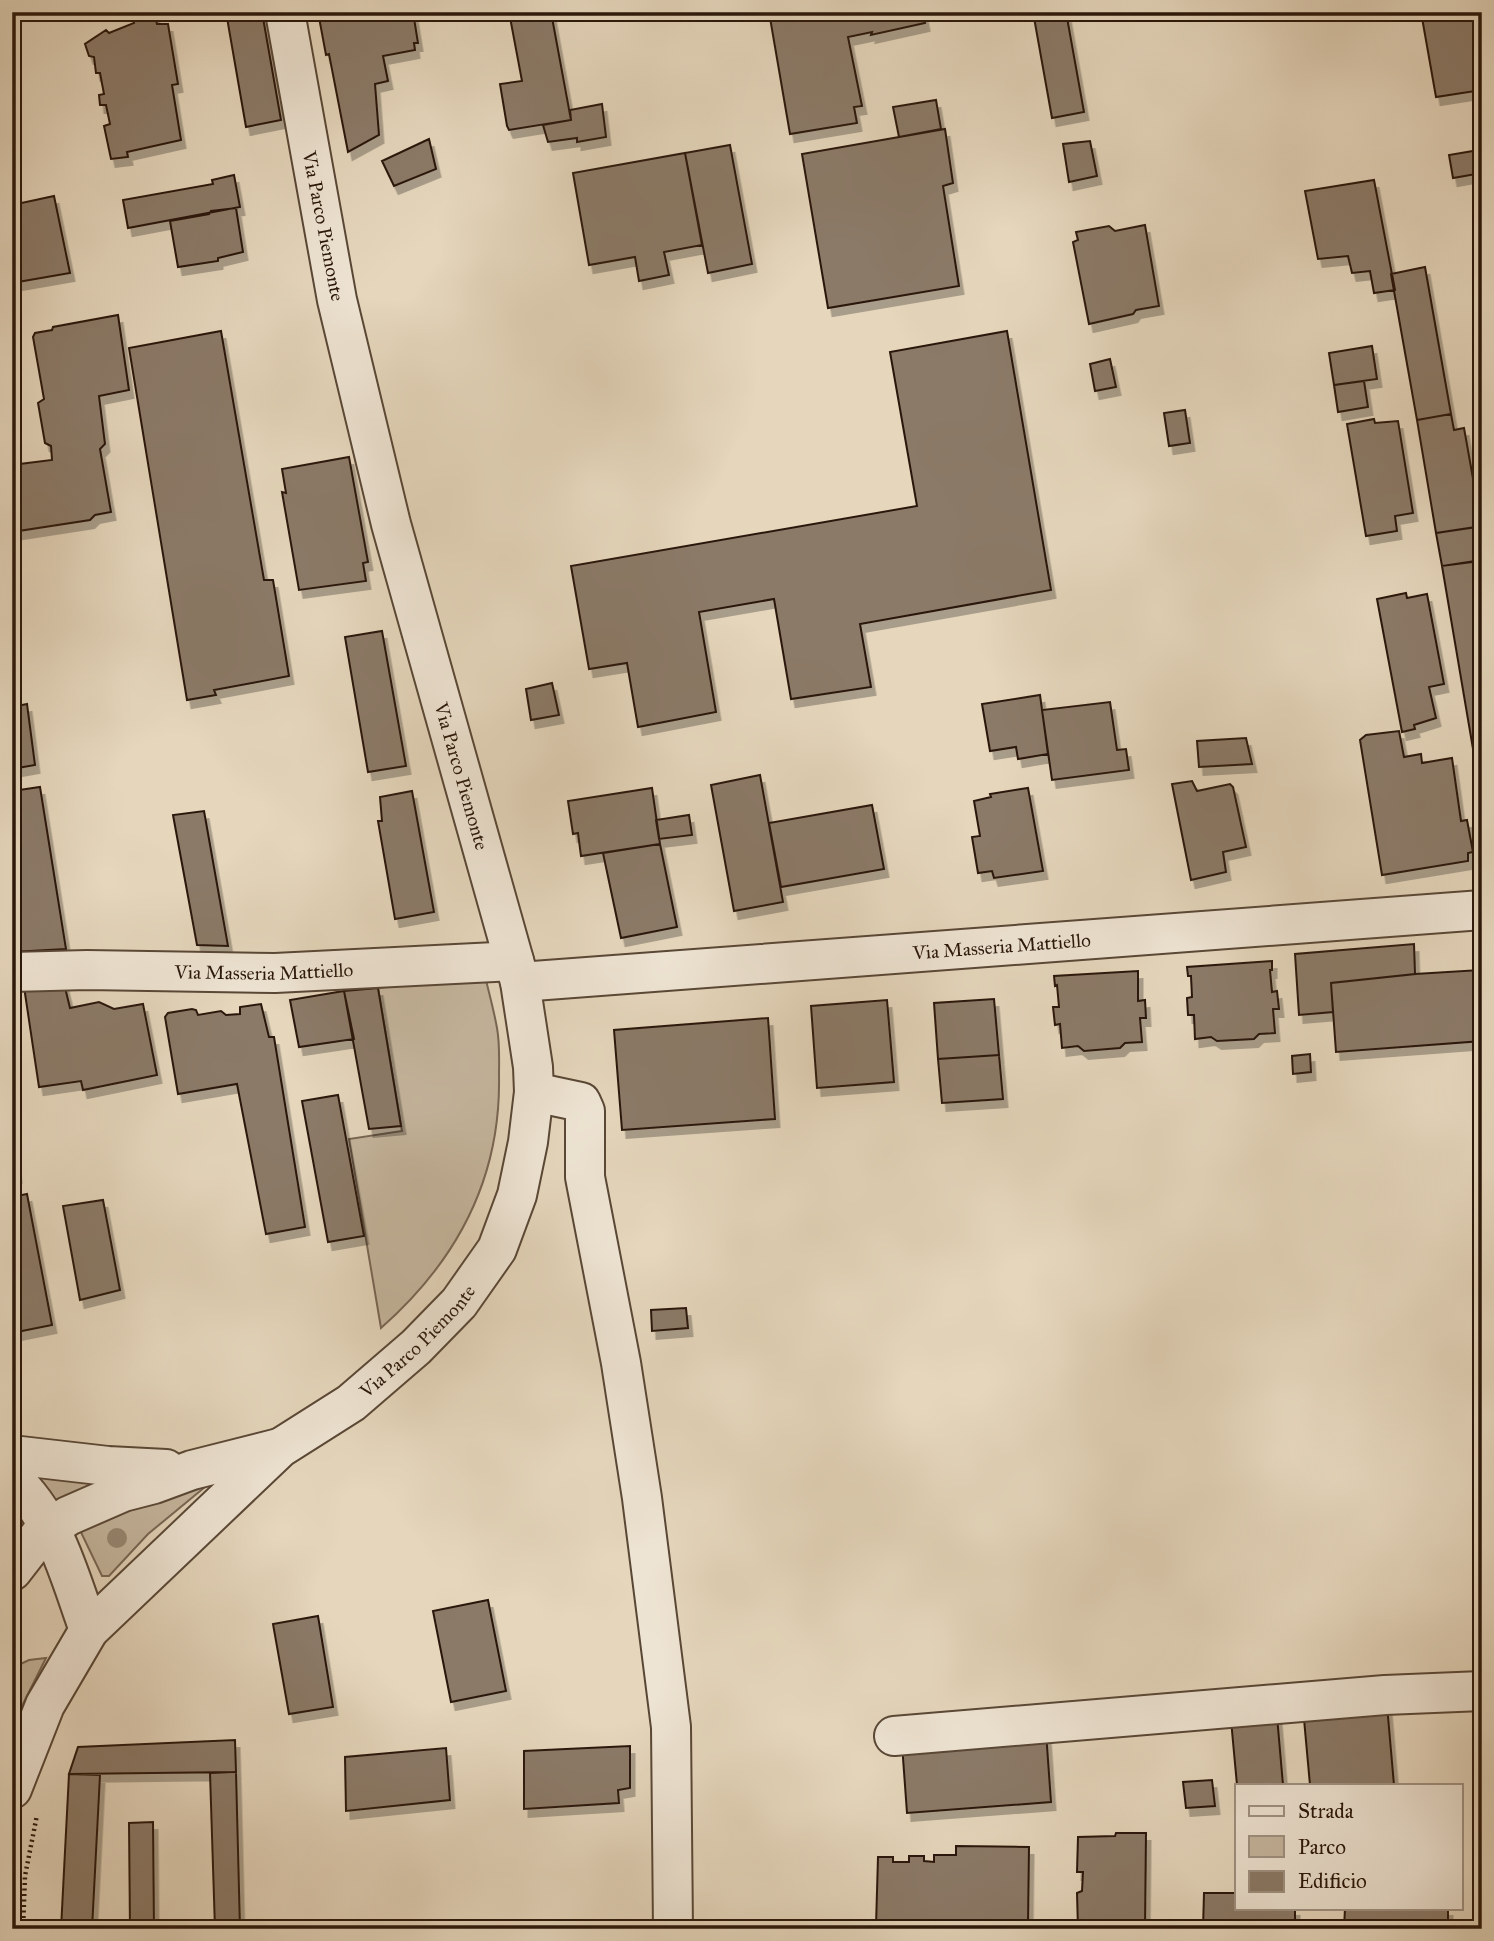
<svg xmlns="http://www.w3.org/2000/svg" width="1494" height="1941" viewBox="0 0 1494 1941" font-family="'IM FELL Great Primer',serif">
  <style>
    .green { fill: #c5b69e; stroke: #786654; stroke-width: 2 }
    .building { fill: #8b7a67; stroke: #2a170a; stroke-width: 2; filter: url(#shadow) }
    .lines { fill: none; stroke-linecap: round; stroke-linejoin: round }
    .minor-casing { stroke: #594736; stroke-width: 42 }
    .path { stroke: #2a170a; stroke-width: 4.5; stroke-dasharray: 2 3.5; stroke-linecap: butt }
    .minor { stroke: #eee4d3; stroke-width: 38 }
    .tree { fill: #978772 }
    .labels { text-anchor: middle; stroke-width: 7; stroke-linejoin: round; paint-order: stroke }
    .street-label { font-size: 19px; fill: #2a170a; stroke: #eee4d3 }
  </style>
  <defs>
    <filter id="shadow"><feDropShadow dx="4.5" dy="8" stdDeviation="0" flood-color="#0004"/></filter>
  </defs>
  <rect width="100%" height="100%" fill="#e5d6bc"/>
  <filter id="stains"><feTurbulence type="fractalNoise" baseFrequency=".00286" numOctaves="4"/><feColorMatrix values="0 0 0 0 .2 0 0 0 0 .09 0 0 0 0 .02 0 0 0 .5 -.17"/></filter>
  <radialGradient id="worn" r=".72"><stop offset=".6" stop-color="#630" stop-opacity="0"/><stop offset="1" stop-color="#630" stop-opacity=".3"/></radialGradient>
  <path class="green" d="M485,976c4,17 9,35 12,52 3,16 2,33 2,48 2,103 -42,185 -118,252l-32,-189 53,-8 -24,-143z
    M25,1468l83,12 -48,28z
    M205,1487l-57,47 -39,42h-7l-25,-52 55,-20z
    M46,1658l-34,68v-58l17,-8z"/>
  <path class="building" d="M226,12h36l19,108 -35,7z
    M318,12h95l5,31h-4l1,7 -32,6 5,25 -13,3 4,51 -31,17 -19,-98 -3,1z
    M509,12h42l20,108 -62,10 -2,-4 -7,-42 22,-3z
    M769,12h154l2,11 -54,12 1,-3 -24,5 14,69 -8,1 3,16 -67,11z
    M1033,12h33l18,100 -32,6z
    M1421,12h61v78l-46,7z
    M155,15l2,9h11l10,60 -6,1 9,55 -54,12 1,5 -17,2 -7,-33 6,-2 -4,-19h-6l-1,-10 5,-1 -4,-21h-4l-2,-16 -5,-1 -4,-12 21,-14 3,3 25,-10 -1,-4z
    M936,100l5,29 -42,8 -6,-30z
    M602,104l4,33 -29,5v-4l-29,4 -5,-17 28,-5 -1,-10z
    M945,129l8,54 -10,3 16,100 -131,22 -26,-154z
    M429,139l7,30 -42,17 -12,-25z
    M1090,141l7,35 -28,6 -6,-38z
    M730,145l22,119 -44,9 -23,-120z
    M1479,150l3,23 -29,5 -4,-23z
    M685,153l17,92 -38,7 5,23 -30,6 -4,-24 -46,8 -16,-92z
    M234,175l6,32 -112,21 -5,-28 90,-16 -1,-4z
    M1374,180l21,110 -21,3 -4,-22 -18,2 -4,-17 -30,3 -13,-68z
    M54,196l16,77 -58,10v-78z
    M236,208l7,44 -25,6v3l-40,6 -8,-46 39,-7 2,-3z
    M1145,225l14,81 -23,4 -3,4 -44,10 -16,-82 5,-2 -2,-8 33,-6 6,5z
    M1425,267l26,147 -34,6 -26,-146z
    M118,315l11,75 -30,6 6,48 -5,5 11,63 -16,3 -5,5 -78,12v-67l40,-5 -1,-14 -6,-3 -7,-40 6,-4 -11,-62 2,-4 17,-3 1,-3z
    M221,331l43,249h9l16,96 -75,14 2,5 -29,5 -58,-352z
    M1007,331l44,259 -191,34 11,63 -80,12 -17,-100 -75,13 17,100 -78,15 -11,-64 -38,6 -18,-103 346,-60 -27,-154z
    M1372,346l5,33 -43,6 -5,-32z
    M1110,359l6,28 -21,4 -5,-27z
    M1364,381l4,26 -30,5 -4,-27z
    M1185,410l5,33 -21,3 -5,-33z
    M1451,414l3,16 10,-2 10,56 5,-1 3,17v26l-46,7 -19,-113z
    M1374,419l1,4 23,-2 15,92 -18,3 2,15 -31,5 -19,-112z
    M349,457l19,105 -5,1 3,18 -67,9 -17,-98 4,1 -4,-24z
    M1477,527l4,34 -39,5 -6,-33z
    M1482,560v242l-40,-236z
    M1406,593l1,5 20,-4 17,90 -15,3 7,31 -22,7 1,4 -13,3 -25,-133z
    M382,631l24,135 -38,6 -23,-135z
    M552,683l7,32 -28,5 -5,-31z
    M1040,695l8,59 -30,5 -2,-12 -26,4 -8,-47z
    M1110,702l7,48 9,-1 3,21 -77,10 -10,-70z
    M27,704l8,61 -23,4v-62z
    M1399,731l5,26 17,-3 1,9 30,-5 9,63 6,-1 6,32 -5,1v8l-86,14 -22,-135 6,-5z
    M1246,738l6,26 -53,3 -2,-26z
    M760,775l23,127 -49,9 -23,-126z
    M1192,781l5,10 33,-7 3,3 13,60 -23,5 3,20 -35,8 -19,-96z
    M40,787l26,162 -54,3v-161z
    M652,788l8,56 -79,12 -3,-23 -5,1 -5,-33z
    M1028,788l15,83 -49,7 -2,-7 -14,2 -6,-36 8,-1 -6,-35 17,-4 -1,-3z
    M412,791l22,121 -39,7 -17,-98h4l-2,-24z
    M872,805l12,64 -103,18 -12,-64z
    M204,811l24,135 -31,-1 -24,-130z
    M689,815l3,20 -33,4 -3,-19z
    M660,844l17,83 -56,11 -18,-85z
    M1414,944l1,30 -84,9 2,29 -34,3 -4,-61z
    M1272,961v9h-2l2,22 5,-1 2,18h-6l2,24 -16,1 -5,5 -37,2 -6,-4 -16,2 -1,-24h-6l-1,-17 5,-1 -1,-21h-3l-1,-9z
    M1480,970l2,71 -146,11 -5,-69 84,-9z
    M1138,971v30l7,-1 1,18h-6l2,24 -17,1 -5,5 -36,3 -6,-5 -16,2 -2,-24 -5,1 -2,-18h6l-2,-22 -2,1 -1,-10z
    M62,975l8,33 29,-6 15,7 29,-5 14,71 -74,15 -2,-9 -42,6 -16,-107z
    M378,988l23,138 -32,3 -25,-138z
    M344,991l10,48 -55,8 -9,-47z
    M994,999l5,56 -61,4 -4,-56z
    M887,1000l7,82 -77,6 -6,-82z
    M261,1004l8,33h5l31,190 -39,7 -29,-150 -59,10 -13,-77 3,-4 24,-4 4,1 2,5 23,-4 5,4 14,-1v-7z
    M768,1018l7,101 -153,11 -8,-100z
    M1310,1054l1,18 -18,2 -1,-18z
    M999,1055l4,44 -61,4 -4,-44z
    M338,1095l26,141 -36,6 -26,-141z
    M12,1139l5,36 -5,1z
    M27,1194l25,131 -40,8v-136z
    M103,1200l17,90 -40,10 -17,-94z
    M686,1308l2,20 -36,3 -1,-21z
    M488,1600l18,91 -55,11 -18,-91z
    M318,1616l15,91 -44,7 -16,-90z
    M1387,1705l7,80h-84l-7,-77z
    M1277,1716l6,69h-46l-6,-65z
    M1046,1732l5,70 -144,11 -5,-69z
    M235,1740l1,32 -167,2 9,-27z
    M630,1746v42l-12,2 1,13 -95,6v-58z
    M446,1748l4,52 -104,11 -1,-54z
    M236,1772l4,157h-25l-5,-156z
    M69,1774l31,1 -8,154h-31z
    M1212,1780l3,26 -29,2 -3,-26z
    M153,1822l1,107h-24l-1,-106z
    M1116,1833h30l-1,94 -67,2 -1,-36 5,-2 1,-19h-6l1,-35 37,-1z
    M956,1846l73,1 -1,77 -23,-1v4h-33v-5l-17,-1v7l-79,-2 2,-69h15v5h16v-6h15v5l10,1v-7h22z
    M1204,1893h33v15h58v21h-92z
    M1345,1908h103v21h-104z"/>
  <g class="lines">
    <defs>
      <g id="minor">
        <path id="s1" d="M12,972l75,-2 188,3 239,-12"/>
        <path id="s2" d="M520,982l962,-72"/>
        <path d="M534,1092l47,10 4,9v66l36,186 21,135 29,229 2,202"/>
        <path d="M12,1455l96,11 58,3"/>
        <path d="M12,1478c44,41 57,97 77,152"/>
        <path d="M12,1571l28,-36 28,-19 55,-24 31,-8 38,-14 87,-22"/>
        <path d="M894,1736l491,-41 97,-4"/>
        <path id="s3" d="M12,1789l33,-84 44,-75 191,-182 71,-45 65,-56 43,-44 38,-54 20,-54 11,-53 6,-50 -1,-25 -13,-85 -129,-458 -54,-224 -52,-288"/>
      </g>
    </defs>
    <use href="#minor" class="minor-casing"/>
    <path class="path" d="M23,1929l2,-53 12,-61"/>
    <use href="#minor" class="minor"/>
  </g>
  <circle class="tree" cx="117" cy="1538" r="10"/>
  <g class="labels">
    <g class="street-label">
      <text transform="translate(324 226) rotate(79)" y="7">Via Parco Piemonte</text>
      <text transform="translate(462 776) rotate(74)" y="7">Via Parco Piemonte</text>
      <text dy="7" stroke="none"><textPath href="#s2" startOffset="483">Via Masseria Mattiello</textPath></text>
      <text dy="7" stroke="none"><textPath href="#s1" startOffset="252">Via Masseria Mattiello</textPath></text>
      <text dy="7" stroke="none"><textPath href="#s3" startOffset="616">Via Parco Piemonte</textPath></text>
    </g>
  </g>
  <rect width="1494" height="1941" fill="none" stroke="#e5d6bc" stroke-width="42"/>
  <rect x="14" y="14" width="1466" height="1913" fill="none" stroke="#2a170a" stroke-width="3.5"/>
  <rect x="21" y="21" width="1452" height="1899" fill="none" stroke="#2a170a" stroke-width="2"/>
  <rect x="1235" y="1784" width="228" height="126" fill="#eee4d3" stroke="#a09283" stroke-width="2"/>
  <rect x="1249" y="1806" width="35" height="10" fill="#eee4d3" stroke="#a09283" stroke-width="2"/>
  <text x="1298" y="1818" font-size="21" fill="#2a170a">Strada</text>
  <rect x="1249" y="1836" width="35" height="21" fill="#c5b69e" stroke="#a09283" stroke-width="2"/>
  <text x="1298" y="1854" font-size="21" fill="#2a170a">Parco</text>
  <rect x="1249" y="1871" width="35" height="21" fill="#8b7a67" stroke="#a09283" stroke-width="2"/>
  <text x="1298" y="1888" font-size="21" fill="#2a170a">Edificio</text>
  <rect width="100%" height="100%" filter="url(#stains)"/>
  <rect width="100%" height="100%" fill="url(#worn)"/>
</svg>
